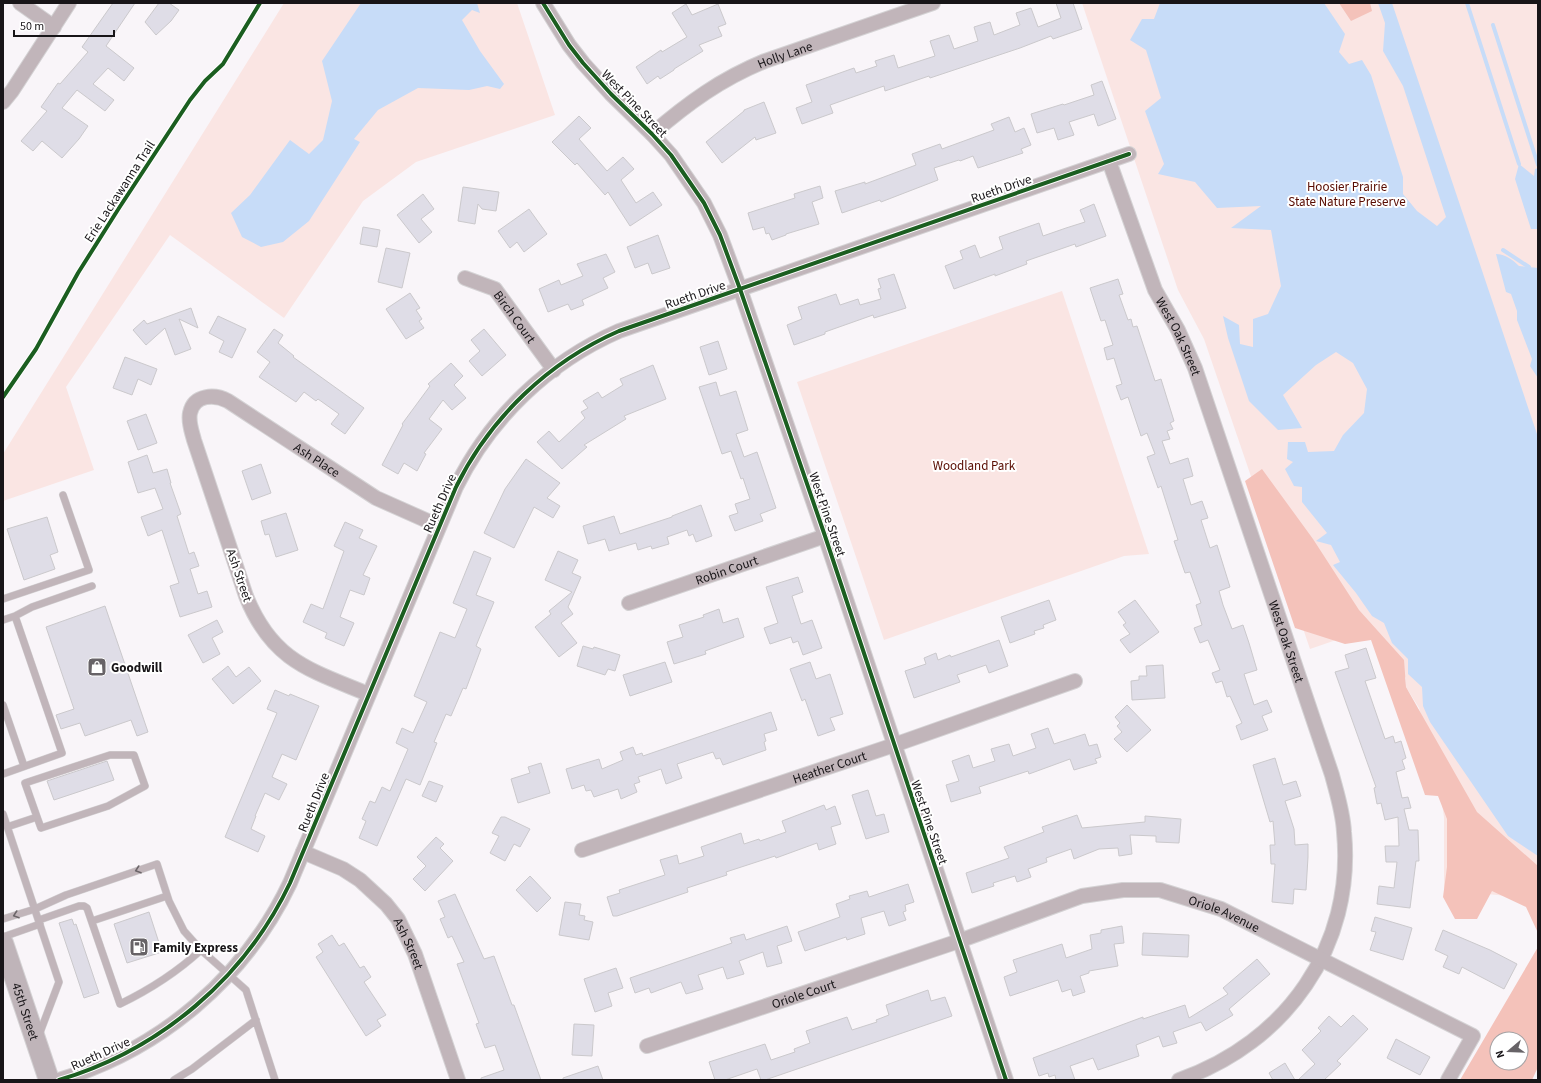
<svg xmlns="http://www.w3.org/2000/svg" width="1541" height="1083" viewBox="0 0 1541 1083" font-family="'Source Sans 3',sans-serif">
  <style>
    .green { fill: #fae5e3 }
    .forest { fill: #f4c2ba; fill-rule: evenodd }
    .water { fill: #c7dcf8 }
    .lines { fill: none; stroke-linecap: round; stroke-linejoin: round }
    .stream { stroke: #c7dcf8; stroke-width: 4 }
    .building { fill: #dfdde7; stroke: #cbc9cc }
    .lane-casing { stroke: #d4d2d4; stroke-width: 8 }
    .street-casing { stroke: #d4d2d4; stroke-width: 16 }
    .secondary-casing { stroke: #d4d2d4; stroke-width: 22 }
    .lane { stroke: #c1b5ba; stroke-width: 7 }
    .street { stroke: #c1b5ba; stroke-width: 14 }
    .secondary { stroke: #bfb4b9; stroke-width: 20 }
    .cycleway-casing { stroke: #fff; stroke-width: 6 }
    .cycleway { stroke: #1b5e20; stroke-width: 4 }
    .oneway { stroke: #6c6569 }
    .labels { text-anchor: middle; stroke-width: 4; stroke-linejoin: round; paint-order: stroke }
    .street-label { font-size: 13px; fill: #181518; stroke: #fff }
    .park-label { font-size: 13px; fill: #580b01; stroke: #fff }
    .poi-label { font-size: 13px; font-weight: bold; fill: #181518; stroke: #fff; text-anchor: start }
  </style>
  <rect width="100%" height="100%" fill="#f9f5f9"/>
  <path class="green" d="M284,3h233l38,112 -139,47 -53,39 -79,117 -114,-83 -104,152 28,83 -91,31v-47z
    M1082,3h456v896l-94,-9v-73l-9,-59 -16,-50 -13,-21v-9l-38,-49 -58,20 -106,-310 -26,-49z
    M1062,291l87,263 -25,2 -240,84 -87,-258z"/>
  <path class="forest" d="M1339,3h31l2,8 -21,10z
    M1262,469l51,70 46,71 45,50 2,27 71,125 61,54v67l-12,-26 -34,-16 -15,28h-22l-12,-22 4,-30v-48l-9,-23 -13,-1 -54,-155 -26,4 -50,-16 -50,-147z
    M1538,947v120l-6,13h-72zM1497,1039h24v24h-24z"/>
  <path class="water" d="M361,3h116l3,10 -8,-3 -10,10 18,31 24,33 -4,5 -13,-3 -18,4 -51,-2 -40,22 -24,29 6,3 -51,79 -26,21 -22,5 -19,-10 -11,-24 19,-18 40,-55 19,14 14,-14 9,-39 -10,-40z
    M1160,3h164l21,31 -6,18 10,12 13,-4 9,15 32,102v17l14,17 20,15 9,-9 -43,-131 -20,-35 2,-28 -7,-20h14l146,434v419l-30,-20 -78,-114 -7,-16 -1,-19 -14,-13v-15l-16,-16 -8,-20 -12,-7 -16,-23 -23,-28 7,-3 -9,-17 -15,-4 11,-8 -25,-31v-15l-8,-1 -9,-17 8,-7 -6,-3 1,-17h17l3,10 26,-1 9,-16 21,-22 3,-24 -14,-26 -17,-11 -20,13 -33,30 19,33 -24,2 -29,-29 -21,-63 -5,-22 16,9 1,19 13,3v-28l15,-5 13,-28 -10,-56 -40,-2 30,-22 -44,2 -22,-26 -37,-8 6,-10 -19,-53 16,-13 -15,-48 -16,-10 12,-21h12z
    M1519,164l15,12 1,-7 3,-1v61h-7l-16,-50z
    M1496,254c9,0 17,6 23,12l19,2v110l-8,-12 2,-7 -15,-39v-9l-6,-17 -5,-2z"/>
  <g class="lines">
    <path class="stream" d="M1467,3l52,161
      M1493,25l45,140
      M1503,250l26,17"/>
  </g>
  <path class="building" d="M113,3h22l-29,43 28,22 -10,13 -16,-13 -15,16 21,16 -9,11 -28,-21 -15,18 26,18 -9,13 -17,19 -20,-17 -9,10 -12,-10 26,-30 -6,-4 17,-24 2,1 28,-32 -6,-5z
    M159,3h10l10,7 -8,11 -15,14 -11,-13z
    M1056,3h17l9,26 -29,10 -2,-3 -31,12 -90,30 -1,-2 -44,15 -1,-5 -54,19 3,8 -31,11 -6,-16 16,-6 -6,-17 48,-17 2,5 21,-7 -2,-5 19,-6 4,13 37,-12 -5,-15 19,-6 5,14 24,-8 -4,-14 16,-5 4,13 26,-10 -4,-12 15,-5 7,19 23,-9z
    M686,4l6,11 26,-11 8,20 -8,3 4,9 -23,9 4,6 -29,18v1l-14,9 -2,-3 -11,8 -11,-17 25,-17 1,2 25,-15 -15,-24z
    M1102,81l14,38 -18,7 -4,-12 -25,8 5,13 -16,5 -4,-12 -17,5 -6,-19 32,-10 1,1 30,-10 -3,-10z
    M764,102l12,31 -20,7 -1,-3 -33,26 -16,-21 38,-31v-1z
    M579,116l12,12 -12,11 28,32 16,-14 11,12 -13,11 15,23 17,-11 9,13 -32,21 -22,-34 -3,3 -28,-32 -2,2 -23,-23z
    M1009,117l6,15 9,-4 7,17 -10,4 2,4 -45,15 -5,-12 -13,5 -1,-1 -25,8 4,12 -57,22 -1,-2 -38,13 -7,-22 30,-9v2l51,-19 -4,-11 28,-10 2,5 52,-19 -3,-6z
    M820,186l3,12 -11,4 7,22 -33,10v1l-14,5 -3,-7 -3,1 -2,-7 -11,3 -5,-17 47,-15 -1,-4z
    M463,187l36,5 -3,19 -14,-2 -4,-5 -3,20 -17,-3z
    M423,194l11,15 -13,10 11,13 -13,11 -22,-28z
    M1094,204l12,32 -30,11 -1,-3 -49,17 1,3 -32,12v-2l-41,15 -9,-23 18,-7 -3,-8 15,-6 5,13 23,-9 -4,-12 40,-14 4,13 23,-8 19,-6 -5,-12z
    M529,209l18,25 -23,18 -7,-10 -7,6 -12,-17z
    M363,227l17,3 -3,17 -17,-3z
    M658,235l12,33 -18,6 -4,-11 -13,5 -8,-21z
    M386,248l24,5 -8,35 -24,-6z
    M606,254l9,18 -12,6 5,10 -26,12 2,5 -13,5 -3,-6 -20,8 -9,-23 20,-9 2,5 22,-9 -6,-12z
    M894,274l12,34 -32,10 -1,-3 -48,17v2l-31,11 -7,-20 15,-6 -4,-12 38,-13 4,11 18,-6 2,6 21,-6 -3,-10 3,-1 -3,-9z
    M1118,279l5,15 -4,1 9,25 3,-1 2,8 4,-1 18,55 6,-2 13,42 -4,2 3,6 -6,2 3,8 -8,2 8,23 18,-6 5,18 -10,3 8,26 11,-4 6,17 -7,2 9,28 7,-3 13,42 -11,4 4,14 9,24 11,-4 6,18 8,27 -13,4 10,31 13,-5 5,12 -10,4 6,14 -27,10 -5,-14 6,-3 -12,-27 -3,1 -5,-16 -6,2 -4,-10 8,-3 -12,-30 -8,3 -6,-15 8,-3 -6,-20 5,-2 -11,-31 -5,1 -11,-32 4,-1 -17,-54 -3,2 -11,-31 8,-3 -8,-21 -6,3 -13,-39 -7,3 -5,-14 6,-2 -8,-26 -7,2 -3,-12 9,-3 -8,-25 -4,1 -11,-33z
    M410,293l10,15 -4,2 6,9 -3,2 5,7 -18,11 -20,-30z
    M191,308l7,20 -19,-9 12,30 -16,6 -10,-27 -19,17 -13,-15 11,-10 3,4z
    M218,316l28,13 -14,29 -13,-6 5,-11 -15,-8z
    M274,329l9,6 -5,8 16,13 -1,1 71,51 -19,26 -14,-10 8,-10 -21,-15 -2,2 -12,-9 -8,10 -37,-25 11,-15 -13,-10z
    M484,329l22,26 -24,21 -13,-15 11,-10 -9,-11z
    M718,341l9,28 -18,6 -9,-28z
    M125,357l32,12 -6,16 -13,-6 -6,16 -19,-7z
    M451,363l12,13 -9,9 12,13 -14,12 -9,-10 -14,19 13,10 -18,24 2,1 -9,17 -13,-8 -6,11 -16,-9 21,-40 -1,-1 28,-38 -2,-2z
    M653,365l13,34 -42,17 2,3 -42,26 3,2 -25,22 -25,-27 12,-11 10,11 26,-24 -4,-6 7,-4 -5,-7 15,-9 4,6 21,-13 -3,-6z
    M716,382l4,14 16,-5 12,39 -12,4 8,23 13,-5 19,56 -16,6 3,7 -28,10 -6,-15 9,-3 -3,-9 15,-5 -7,-21 -2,1 -10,-28 -9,3 -23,-67z
    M146,414l11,29 -19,7 -11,-29z
    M147,455l6,18 14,-4 4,14h-1l11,31 -4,2 12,38 5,-2 5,14 -9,3 8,25 9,-3 5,16 -32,10 -10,-31 9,-3 -17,-53 -14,6 -7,-19 22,-8 -8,-21 -17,5 -10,-31z
    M526,459l34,24 -13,15 13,8 -7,12 -19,-11 -20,41 -30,-15 21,-44z
    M261,464l10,29 -19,7 -10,-29z
    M701,505l11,31 -16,6 -3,-8 -4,2 -2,-6 -20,7 2,7 -17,5 -1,-3 -13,4 -2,-7 -27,8 -4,-12 -17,5 -5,-18 31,-10 6,18 52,-17v-1z
    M286,513l12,37 -22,7 -7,-23 -4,1 -4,-14z
    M47,517l11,35 -8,3 5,14 -31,11 -17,-51z
    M345,522l18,8 -4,8 18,8 -14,29 7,3 -6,17 -14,-5 -10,27 14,6 -10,23 -19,-8 2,-5 -24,-11 8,-18 12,5 21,-58 -10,-5z
    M474,551l17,7 -15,37 18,7 -18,44 5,3 -15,40 -3,-1 -12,28 -5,-2 -12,28 3,1 -17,42 -14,-6 -29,67 -18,-8 7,-17 -4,-2 8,-18 5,2 7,-16 8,4 18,-42 -12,-6 6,-15 11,5 14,-31 -13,-6 26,-64 15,6 12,-29 -14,-6z
    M558,551l20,9 -6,13 9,4 -13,30 5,7 -12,9 16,20 -18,14 -24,-30 16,-13 -2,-3 23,-19 -27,-12z
    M798,577l5,15 -11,4 9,28 11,-4 10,28 -19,7 -5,-14 -5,2 -2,-6 -21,7 -6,-16 14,-5 -12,-36z
    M1049,600l7,20 -13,5 1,3 -10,3 1,3 -25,9 -9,-26z
    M1135,600l24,32 -29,21 -10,-13 10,-6 -7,-9 3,-2 -8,-11z
    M105,606l43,126 -11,4 -6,-16 -46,16 -5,-13 -19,6 -5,-14 18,-6 -28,-82z
    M719,609l4,14 15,-5 6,19 -39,14 1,3 -32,10 -7,-22 16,-5 -4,-12 25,-8 -1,-2z
    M217,620l6,12 -11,6 8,16 -17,9 -15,-28z
    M999,640l9,26 -19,7 -3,-8 -29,10 3,7 -46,16 -9,-27 21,-7 -2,-6 12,-5 2,7 12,-5 1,2z
    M583,646l10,3 1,-2 26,8 -5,16 -7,-2 -3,6 -28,-9z
    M1366,648l10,30 -11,3 20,58 8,-3 2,7 6,-2 5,17 -4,2 3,9 -9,3 6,26 6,-1 3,11 -7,1 5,21h9l1,31h-3l-6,47 -33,-4 2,-18 15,2 3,-26h-11l-1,-16h14l-1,-29 -13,3 -4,-17 -4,1 -3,-16 2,-1 -41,-115 14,-4 -4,-13z
    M665,662l7,20 -42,14 -7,-21z
    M810,662l6,17 14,-5 13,40 -13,4 5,12 -17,6 -13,-37 -3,2 -12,-32z
    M1163,665l2,33 -33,2 -1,-19 8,-1v-4h8l-1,-10z
    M228,666l8,11 13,-10 12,14 -28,23 -21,-25z
    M275,690l14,6 1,-2 29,12 -23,54 -14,-6 -10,23 15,7 -8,16 -14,-7 -10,23h1l-5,13 14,7 -7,16 -33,-15 52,-124 -10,-4z
    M1127,705l24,25 -24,22 -13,-13 8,-7 -5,-6 3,-3 -5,-6z
    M771,712l6,18 -13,4 2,7 -2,1 2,8 -43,15 -3,-7 -4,1 -3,-7 -36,12 5,14 -16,6 -5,-15 -23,8 2,5 -6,2 3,8 -16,7 -3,-10 -24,8 -3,-7 -5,1 -2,-6 -12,4 -6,-20 33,-10 3,10 21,-9 -3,-8 13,-5 3,8 6,-2 1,3z
    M1048,728l6,16 31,-10 4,12 8,-2 4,13 -6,2 2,4 -23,7 -4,-11 -41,15 -1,-3 -49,16 2,6 -30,9 -5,-17 13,-4 -7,-20 17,-6 4,13 22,-7 -4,-12 18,-5 4,12 23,-8 -5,-14z
    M1275,758l8,27 13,-4 5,15 -16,5 9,28 1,16 13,-1v13l-2,33 -12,-1 -1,15 -21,-2 3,-38h-4l-1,-19h5l-2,-24 -3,1 -17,-57z
    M107,761l7,19 -60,20 -7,-19z
    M541,763l9,30 -32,10 -7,-24 19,-6 -2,-6z
    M429,781l14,5 -7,16 -14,-6z
    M868,790l8,26 8,-2 5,18 -23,7 -14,-44z
    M824,805l2,5 9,-4 6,18 -10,3 5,17 -17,6 -2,-7 -41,15 -1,-2 -49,16 1,3 -40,13 1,4 -71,24h-4l-6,-19 13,-4 -1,-3 46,-15 -5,-15 17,-5 2,9 25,-8 -3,-9 40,-14 3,11 15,-5 1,2 26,-9 -4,-11z
    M1077,815l5,13 63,-6v-6l36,3 -2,24 -23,-1v-6l-26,-1 2,19 -13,2 -1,-8 -19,1 -25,10 -3,-10 -25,9 1,4 -19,7 3,8 -14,5 -2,-6 -22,7 1,3 -22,7 -6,-20 43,-15 -5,-11 40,-15 -2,-5z
    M501,817h4l25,12 -10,18 -6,-3 -9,17 -15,-8 9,-17 -7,-3z
    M436,837l8,7 -4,4 13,13 -28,30 -12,-12 13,-13 -9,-9z
    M530,876l21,22 -14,14 -21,-22z
    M908,884l6,18 -9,3 1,6 -3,1 3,8 -17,6 -5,-15 -23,7 4,16 -18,6 -1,-3 -41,14 -7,-19 42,-15 -4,-13 14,-5 -1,-3 18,-5 2,6z
    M455,894l29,65 10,-3 18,49h2l27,75h-60v-2l23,-8 -9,-25 -10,3 -9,-24 3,-1 -22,-59 7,-2 -12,-26 -4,2 -8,-19 5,-2 -7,-16z
    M565,902l16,2 -2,11 6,1 -1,4 9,2 -4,18 -30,-5z
    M149,912l13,40 -35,11 -13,-39z
    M1375,917l37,11 -9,32 -33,-10 6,-18 -5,-1z
    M72,919l2,6 2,-1 23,69 -15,5 -25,-75z
    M787,926l5,15 -15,5 5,17 -15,4 -4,-15 -24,9 5,13 -17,5 -4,-12 -25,8 5,14 -17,5 -5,-12 -30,11 -2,-5 -14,5 -5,-15 102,-35 -2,-5 14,-4 2,6z
    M1122,926l2,17 -10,1 4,22 -29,5v2l-9,3 5,16 -12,4 -2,-7 -9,3 -4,-12 -48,16 -6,-19 13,-5 -4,-12 49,-16 4,14 26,-9 -2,-14 11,-2v-3z
    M1443,930l47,20 27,14 -13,25 -42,-22 -3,7 -16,-7 5,-11 -13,-6z
    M1143,933l46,2 -1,22 -46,-2z
    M332,935l7,11 5,-3 16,25 4,-2 7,11 -7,5 22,33 -9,5 4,6 -15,10 -50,-79 7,-5 -5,-8z
    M1257,959l13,15 -41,35 4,6 -27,16 -5,-9 -28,10 4,11 -14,4 -4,-11 -23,9 3,11 -41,14 -5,-12 -23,8 5,14h-19l-1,-5 -6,2 -1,-4 -9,3 -6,-18 110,-41v2l42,-14 4,13 39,-24 -5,-6z
    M616,968l7,20 -15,5 4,13 -17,6 -11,-33z
    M928,990l3,11 14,-4 7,19 -187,64h-4l-4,-11 -32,11h-10l-6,-18 56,-18 6,16 24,-8 -1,-3 16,-6 -4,-12 41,-14 5,13 25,-8 -1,-2 13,-5 -3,-10z
    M1353,1015l15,14 -31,32 4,3 -17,16h-26l17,-16 -13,-14 19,-19 -3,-3 11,-12 12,11z
    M574,1024l20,1 -2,31 -20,-1z
    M1396,1039l34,18 -10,18 -33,-17z
    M1285,1063l10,17h-22l-4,-7z
    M598,1066l5,14h-40v-2z"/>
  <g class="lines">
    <defs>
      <path id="lane" d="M3,599l86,-29 -26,-75
        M15,616l17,-9 60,-21
        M3,620l12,-4 47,137 -59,21
        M3,705l21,61
        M3,814l56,168 -20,53
        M7,827l30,-10 4,11 67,-22 37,-20 -11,-31h-24l-85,28 12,34
        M3,919l32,-10 31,-14 91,-31 12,37 15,30 17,19 45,40 29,90
        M39,920l40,-14h5l3,2 33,96c31,-15 56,-31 81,-54
        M92,921l75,-25
        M3,937l37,-13
        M174,1080l18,-11 64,-49"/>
      <g id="street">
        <path d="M20,3l34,24"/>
        <path d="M543,3l26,42 14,18 28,31 41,40 19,21 33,48 16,32 20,54 85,247 181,544"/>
        <path d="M3,102l9,-11 57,-88"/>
        <path id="s1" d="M652,134c36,-31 69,-55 113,-73l168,-58"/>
        <path id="s2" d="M1109,161l46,129 23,40 17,38 137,407c5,19 11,37 12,57 11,114 -58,211 -165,248"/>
        <path id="s3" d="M465,278l30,11 59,81"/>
        <path id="s4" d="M629,603l196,-67"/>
        <path id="s5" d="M368,694c-58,-24 -96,-33 -122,-98l-52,-156c-2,-8 -6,-18 -4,-27 4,-19 25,-19 38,-12l148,97 63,28"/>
        <path id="s6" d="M582,850l312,-105 181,-64"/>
        <path id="s7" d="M303,852l40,17 17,11 26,24 12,15 17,35 43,126"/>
        <path id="s8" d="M647,1046l312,-105 123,-45 41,-6h37l61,19 252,127 -25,44"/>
        <path d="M59,1080c101,-30 186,-102 231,-197l166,-396c34,-69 92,-125 163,-156l510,-177"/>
      </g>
      <g id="secondary">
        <path id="s9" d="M3,943l46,137"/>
      </g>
    </defs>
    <use href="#lane" class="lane-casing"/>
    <use href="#street" class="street-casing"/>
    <use href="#secondary" class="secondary-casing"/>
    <use href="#lane" class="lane"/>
    <use href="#street" class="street"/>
    <use href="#secondary" class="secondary"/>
    <defs>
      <path id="cycleway" d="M543,3l26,42 14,18 28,31 41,40 19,21 33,48 16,32 20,54 85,247 181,544
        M3,397l33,-48 42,-76 41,-65 71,-108 15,-19 18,-17 37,-61
        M59,1080c101,-30 186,-102 231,-197l166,-396c34,-69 92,-125 163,-156l510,-177"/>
    </defs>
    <use href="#cycleway" class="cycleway-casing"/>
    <use href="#cycleway" class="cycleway"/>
  </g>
  <defs><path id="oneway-chevron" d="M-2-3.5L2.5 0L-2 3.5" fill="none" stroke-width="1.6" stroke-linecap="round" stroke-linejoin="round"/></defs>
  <g class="oneway">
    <use href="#oneway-chevron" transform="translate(138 870) rotate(161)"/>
    <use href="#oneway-chevron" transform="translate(16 915) rotate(161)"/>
  </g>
  <defs>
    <symbol id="shop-square" viewBox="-11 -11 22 22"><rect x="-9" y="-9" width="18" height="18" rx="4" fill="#676367" stroke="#fff"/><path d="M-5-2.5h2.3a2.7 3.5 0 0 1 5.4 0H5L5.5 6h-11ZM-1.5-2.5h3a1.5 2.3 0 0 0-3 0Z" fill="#fff"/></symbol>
    <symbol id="fuel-square" viewBox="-11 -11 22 22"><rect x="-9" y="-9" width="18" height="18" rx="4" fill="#676367" stroke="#fff"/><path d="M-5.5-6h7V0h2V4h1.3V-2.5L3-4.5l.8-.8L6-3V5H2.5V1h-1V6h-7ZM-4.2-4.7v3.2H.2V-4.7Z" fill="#fff"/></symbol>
  </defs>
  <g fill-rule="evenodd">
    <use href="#shop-square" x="86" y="656" width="22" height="22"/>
    <use href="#fuel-square" x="128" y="936" width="22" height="22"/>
  </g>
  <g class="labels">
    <g class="street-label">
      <text dy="5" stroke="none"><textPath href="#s1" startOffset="156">Holly Lane</textPath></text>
      <text transform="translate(635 103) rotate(46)" y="5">West Pine Street</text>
      <text transform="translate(1001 188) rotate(-19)" y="5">Rueth Drive</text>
      <text transform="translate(119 191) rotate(-57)" y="5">Erie Lackawanna Trail</text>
      <text transform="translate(695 294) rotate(-19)" y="5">Rueth Drive</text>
      <text dy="5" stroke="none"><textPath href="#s3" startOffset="66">Birch Court</textPath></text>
      <text dy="5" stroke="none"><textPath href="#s2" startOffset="189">West Oak Street</textPath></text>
      <text dy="5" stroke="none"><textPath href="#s5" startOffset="508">Ash Place</textPath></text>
      <text transform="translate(439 503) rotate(-66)" y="5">Rueth Drive</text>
      <text transform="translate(828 514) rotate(71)" y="5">West Pine Street</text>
      <text dy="5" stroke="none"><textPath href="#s4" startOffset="103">Robin Court</textPath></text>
      <text transform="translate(240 575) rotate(71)" y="5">Ash Street</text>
      <text dy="5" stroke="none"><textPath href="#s2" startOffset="513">West Oak Street</textPath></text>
      <text dy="5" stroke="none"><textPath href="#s6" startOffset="261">Heather Court</textPath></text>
      <text transform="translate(313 802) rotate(-68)" y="5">Rueth Drive</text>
      <text transform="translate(930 822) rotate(71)" y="5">West Pine Street</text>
      <text dy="5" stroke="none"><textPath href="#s8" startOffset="607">Oriole Avenue</textPath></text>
      <text dy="5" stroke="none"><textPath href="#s7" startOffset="145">Ash Street</textPath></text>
      <text dy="5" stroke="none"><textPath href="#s8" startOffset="165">Oriole Court</textPath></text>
      <text dy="5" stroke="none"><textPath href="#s9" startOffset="72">45th Street</textPath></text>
      <text transform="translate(100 1053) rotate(-24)" y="5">Rueth Drive</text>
    </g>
    <g class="park-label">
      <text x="1347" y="191">Hoosier Prairie<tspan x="1347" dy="15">State Nature Preserve</tspan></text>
      <text x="974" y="470">Woodland Park</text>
    </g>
    <g class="poi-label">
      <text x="111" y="672">Goodwill</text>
      <text x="153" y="952">Family Express</text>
    </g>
  </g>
  <rect width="1541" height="1083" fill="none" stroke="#181518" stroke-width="8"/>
  <g transform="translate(1509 1051) rotate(251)"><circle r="19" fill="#ffffff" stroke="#a3a1a3"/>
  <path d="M0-3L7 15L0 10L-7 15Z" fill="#676367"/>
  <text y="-6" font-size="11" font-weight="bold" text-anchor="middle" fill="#181518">N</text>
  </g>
  <path d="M14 30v6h100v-6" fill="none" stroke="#181518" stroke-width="2"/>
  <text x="20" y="30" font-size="12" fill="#181518" stroke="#ffffff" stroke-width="3" paint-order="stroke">50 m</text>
</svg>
